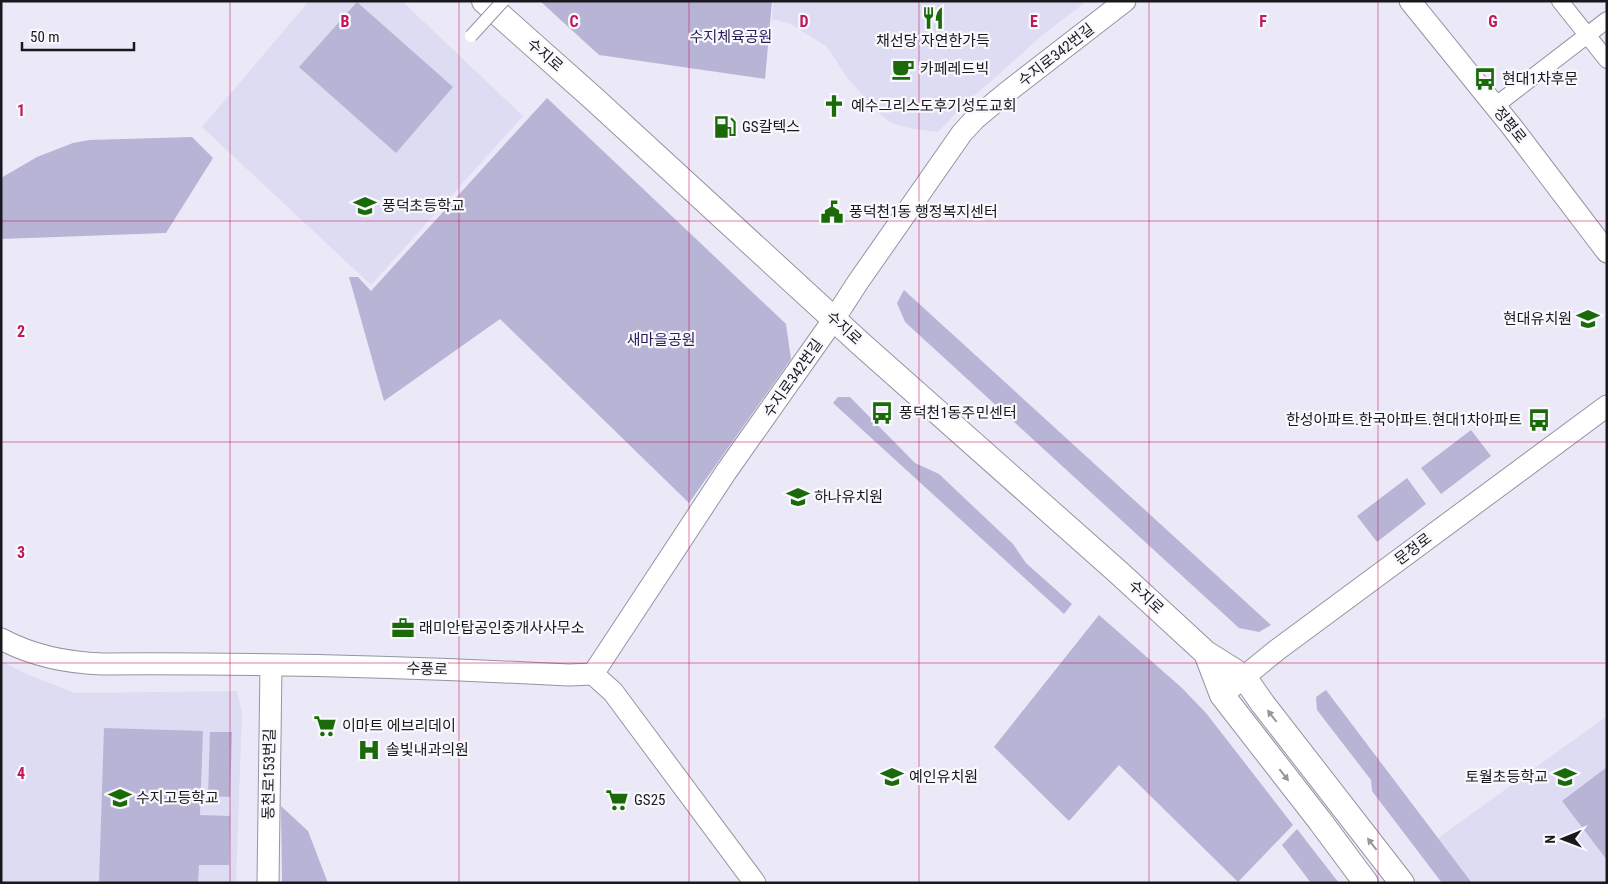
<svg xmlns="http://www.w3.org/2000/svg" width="1608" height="884" viewBox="0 0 1608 884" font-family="'Roboto Condensed','Noto Sans KR',sans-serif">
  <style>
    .built { fill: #dedcf2 }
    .green { fill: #b8b4d5 }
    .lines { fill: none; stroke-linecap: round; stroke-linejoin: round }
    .minor-casing { stroke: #9594a1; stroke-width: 18 }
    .tertiary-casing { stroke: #9594a1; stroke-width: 23 }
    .secondary-casing { stroke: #9594a1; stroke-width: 26 }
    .minor { stroke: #fff; stroke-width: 16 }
    .tertiary { stroke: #fff; stroke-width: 21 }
    .secondary { stroke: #fff; stroke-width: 24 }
    .pedestrian-bridge-casing { stroke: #9594a1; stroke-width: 14; stroke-linecap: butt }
    .pedestrian-bridge { stroke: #fff; stroke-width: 12 }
    .oneway { fill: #979799 }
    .grid { fill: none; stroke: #c2185b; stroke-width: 1; stroke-opacity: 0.55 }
    .labels { text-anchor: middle; stroke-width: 4.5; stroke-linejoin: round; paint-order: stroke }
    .park-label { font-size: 15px; fill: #2c1c58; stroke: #f8f8fd }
    .poi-label { font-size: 15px; fill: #18181d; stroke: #f8f8fd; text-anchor: start }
    .street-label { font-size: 15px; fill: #18181d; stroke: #f8f8fd }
    .grid-label { font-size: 16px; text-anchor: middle; font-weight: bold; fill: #c2185b; stroke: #f8f8fd; stroke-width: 4.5; stroke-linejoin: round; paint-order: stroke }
  </style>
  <rect width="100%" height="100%" fill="#ebe9f8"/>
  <path class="built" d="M309,1h93l121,115 -152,169 -169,-158z
    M773,1h314l-42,32 -81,72 -26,27 -25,-3 -22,-6 -10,-8 -33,-36 -21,-32 -36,-23 -19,-5z
    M1,661l26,13 48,19 162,-2 5,22 -6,170h-235z
    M1607,716v167h-135l-34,-45z"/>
  <path class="green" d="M540,1h232l-7,78 -166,-24z
    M357,2l96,85 -57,66 -97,-86z
    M547,98l239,226 5,35 -102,144 -189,-184 -116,82 -35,-124h9l13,14z
    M192,137l21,21 -47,75 -165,6v-61l36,-21 36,-14 16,-3z
    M904,290l367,335 -12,7 -20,-4 -334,-306 -8,-19z
    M838,397h12l65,66 24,11 74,70 13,19 46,41 -8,10 -231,-211z
    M1471,430l20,26 -50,38 -20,-26z
    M1407,478l19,26 -49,38 -20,-26z
    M1099,615l83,73 24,25 87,112 -55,57 -119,-117 -50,56 -75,-74z
    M1326,690l146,193h-30l-70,-92 -1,-11 -54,-70 -1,-13z
    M104,728l99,3 -3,84 30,1 -1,49h-30l-1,18h-99z
    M210,732h22l-2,65 -22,-1z
    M1607,767v93l-45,-59z
    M281,806l27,25 20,52h-46z
    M1297,829l42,54h-28l-29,-38z"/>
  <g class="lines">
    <defs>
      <path id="minor" d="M1560,1l47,59
        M1495,106l112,-86"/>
      <path id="tertiary" d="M1410,1l102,126 95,125
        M1,639c32,17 67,24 102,25 156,-1 311,3 466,11l24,-1 20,18 142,191
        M593,674l133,-202 108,-153 24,-37 104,-149 13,-14 31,-26 119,-92
        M1222,695l55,-45 330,-244
        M268,883l3,-218"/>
      <path id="secondary" d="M484,1l109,97 268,246 257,228 88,81 38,24 19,27 139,179
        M1206,653l16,42 98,126 46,62"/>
    </defs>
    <use href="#minor" class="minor-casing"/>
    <use href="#tertiary" class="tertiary-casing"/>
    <use href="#secondary" class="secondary-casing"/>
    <use href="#minor" class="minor"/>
    <use href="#tertiary" class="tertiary"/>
    <use href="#secondary" class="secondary"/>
    <defs>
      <path id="pedestrian-bridge" d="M471,36l32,-35"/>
    </defs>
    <use href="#pedestrian-bridge" class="pedestrian-bridge-casing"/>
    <use href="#pedestrian-bridge" class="pedestrian-bridge"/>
  </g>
  <defs><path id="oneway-solid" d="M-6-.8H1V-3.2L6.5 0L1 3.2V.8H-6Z" transform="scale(1.25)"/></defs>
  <g class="oneway">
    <use href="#oneway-solid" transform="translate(1272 716) rotate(-128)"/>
    <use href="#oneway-solid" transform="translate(1284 775) rotate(52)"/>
    <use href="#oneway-solid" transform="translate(1372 844) rotate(-128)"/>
  </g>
  <path class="grid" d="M230,1v882M459,1v882M689,1v882M919,1v882M1149,1v882M1378,1v882M1,221h1606M1,442h1606M1,663h1606"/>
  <defs>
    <symbol id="restaurant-bare" viewBox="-9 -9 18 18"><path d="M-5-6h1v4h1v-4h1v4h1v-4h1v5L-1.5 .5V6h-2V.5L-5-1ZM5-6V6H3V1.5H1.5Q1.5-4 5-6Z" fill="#1b6a0a" stroke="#f8f8fd" stroke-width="2.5" paint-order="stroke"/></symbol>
    <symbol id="cafe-bare" viewBox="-9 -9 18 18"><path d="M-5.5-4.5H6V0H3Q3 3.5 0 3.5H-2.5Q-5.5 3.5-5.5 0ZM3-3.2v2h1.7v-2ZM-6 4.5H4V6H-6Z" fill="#1b6a0a" stroke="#f8f8fd" stroke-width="2.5" paint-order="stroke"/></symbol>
    <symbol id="bus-bare" viewBox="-9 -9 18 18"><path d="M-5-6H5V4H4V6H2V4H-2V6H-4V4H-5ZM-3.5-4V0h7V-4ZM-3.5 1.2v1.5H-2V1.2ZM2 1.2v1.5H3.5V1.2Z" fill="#1b6a0a" stroke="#f8f8fd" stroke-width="2.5" paint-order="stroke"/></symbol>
    <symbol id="church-bare" viewBox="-9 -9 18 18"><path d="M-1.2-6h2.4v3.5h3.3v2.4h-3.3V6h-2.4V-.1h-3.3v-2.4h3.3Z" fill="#1b6a0a" stroke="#f8f8fd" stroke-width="2.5" paint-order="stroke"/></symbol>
    <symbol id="fuel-bare" viewBox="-9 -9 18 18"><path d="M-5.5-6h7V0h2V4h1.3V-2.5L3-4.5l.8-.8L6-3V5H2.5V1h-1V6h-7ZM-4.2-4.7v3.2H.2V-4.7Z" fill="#1b6a0a" stroke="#f8f8fd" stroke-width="2.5" paint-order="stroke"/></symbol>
    <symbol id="school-bare" viewBox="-9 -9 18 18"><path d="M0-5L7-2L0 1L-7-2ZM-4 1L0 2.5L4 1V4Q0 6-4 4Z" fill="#1b6a0a" stroke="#f8f8fd" stroke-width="2.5" paint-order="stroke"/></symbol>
    <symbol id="civic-bare" viewBox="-9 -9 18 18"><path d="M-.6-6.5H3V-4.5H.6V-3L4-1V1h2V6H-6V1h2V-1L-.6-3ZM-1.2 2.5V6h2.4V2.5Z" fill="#1b6a0a" stroke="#f8f8fd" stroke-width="2.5" paint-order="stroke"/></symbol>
    <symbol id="office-bare" viewBox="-9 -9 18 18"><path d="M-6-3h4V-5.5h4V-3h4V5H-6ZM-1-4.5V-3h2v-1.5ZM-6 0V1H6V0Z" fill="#1b6a0a" stroke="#f8f8fd" stroke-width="2.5" paint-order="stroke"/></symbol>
    <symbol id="supermarket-bare" viewBox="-9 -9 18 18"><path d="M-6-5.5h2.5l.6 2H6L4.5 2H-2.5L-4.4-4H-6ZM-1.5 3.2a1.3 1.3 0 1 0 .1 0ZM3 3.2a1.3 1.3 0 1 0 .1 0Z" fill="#1b6a0a" stroke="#f8f8fd" stroke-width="2.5" paint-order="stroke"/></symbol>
    <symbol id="hospital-bare" viewBox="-9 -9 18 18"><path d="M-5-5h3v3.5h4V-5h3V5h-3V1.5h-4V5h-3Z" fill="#1b6a0a" stroke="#f8f8fd" stroke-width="2.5" paint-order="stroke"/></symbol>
  </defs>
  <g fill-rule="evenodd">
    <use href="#restaurant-bare" x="917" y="2" width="32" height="32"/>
    <use href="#cafe-bare" x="887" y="53" width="32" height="32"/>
    <use href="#bus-bare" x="1469" y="63" width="32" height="32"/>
    <use href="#church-bare" x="818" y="90" width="32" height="32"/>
    <use href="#fuel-bare" x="709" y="111" width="32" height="32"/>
    <use href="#school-bare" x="349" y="190" width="32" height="32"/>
    <use href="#civic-bare" x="816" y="196" width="32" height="32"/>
    <use href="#school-bare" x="1572" y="303" width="32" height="32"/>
    <use href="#bus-bare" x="866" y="397" width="32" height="32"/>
    <use href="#bus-bare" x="1523" y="404" width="32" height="32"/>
    <use href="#school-bare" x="782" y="481" width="32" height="32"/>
    <use href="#office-bare" x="387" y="612" width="32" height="32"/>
    <use href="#supermarket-bare" x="309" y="710" width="32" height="32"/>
    <use href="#hospital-bare" x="353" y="734" width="32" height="32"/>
    <use href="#school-bare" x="876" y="761" width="32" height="32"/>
    <use href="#school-bare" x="1549" y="761" width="32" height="32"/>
    <use href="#school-bare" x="104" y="782" width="32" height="32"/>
    <use href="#supermarket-bare" x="601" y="784" width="32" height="32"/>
  </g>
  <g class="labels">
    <g class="park-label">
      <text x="731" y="42">수지체육공원</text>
      <text x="661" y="345">새마을공원</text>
    </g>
    <g class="poi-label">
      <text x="933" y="46" text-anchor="middle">채선당 자연한가득</text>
      <text x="920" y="74">카페레드빅</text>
      <text x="1502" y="84">현대1차후문</text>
      <text x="851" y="111">예수그리스도후기성도교회</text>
      <text x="742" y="132">GS칼텍스</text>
      <text x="382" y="211">풍덕초등학교</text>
      <text x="849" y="217">풍덕천1동 행정복지센터</text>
      <text x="1572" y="324" text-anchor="end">현대유치원</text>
      <text x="899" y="418">풍덕천1동주민센터</text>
      <text x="1522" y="425" text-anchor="end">한성아파트.한국아파트.현대1차아파트</text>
      <text x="814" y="502">하나유치원</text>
      <text x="419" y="633">래미안탑공인중개사사무소</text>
      <text x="342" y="731">이마트 에브리데이</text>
      <text x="386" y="755">솔빛내과의원</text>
      <text x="909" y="782">예인유치원</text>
      <text x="1548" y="782" text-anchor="end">토월초등학교</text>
      <text x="136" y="803">수지고등학교</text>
      <text x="634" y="805">GS25</text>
    </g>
    <g class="street-label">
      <text transform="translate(545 55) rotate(41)" y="5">수지로</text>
      <text transform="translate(1056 55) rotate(-38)" y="5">수지로342번길</text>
      <text transform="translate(1510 125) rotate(51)" y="5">정평로</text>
      <text transform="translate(844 328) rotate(42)" y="5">수지로</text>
      <text transform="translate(793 378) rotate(-55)" y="5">수지로342번길</text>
      <text transform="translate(1413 549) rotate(-37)" y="5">문정로</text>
      <text transform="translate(1146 597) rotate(43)" y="5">수지로</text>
      <text transform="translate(427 669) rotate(2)" y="5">수풍로</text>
      <text transform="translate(269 774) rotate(-89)" y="5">동천로153번길</text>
    </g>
  </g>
  <g class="grid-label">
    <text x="345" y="27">B</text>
    <text x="574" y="27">C</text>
    <text x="804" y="27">D</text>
    <text x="1034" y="27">E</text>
    <text x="1263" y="27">F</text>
    <text x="1493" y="27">G</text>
    <text x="21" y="116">1</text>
    <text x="21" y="337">2</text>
    <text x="21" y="558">3</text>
    <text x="21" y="779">4</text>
  </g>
  <rect width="1608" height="884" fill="none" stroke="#18181d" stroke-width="5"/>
  <g transform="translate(1563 839) rotate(269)" stroke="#f8f8fd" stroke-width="4" paint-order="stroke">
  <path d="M0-4L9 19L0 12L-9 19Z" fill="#18181d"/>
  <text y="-8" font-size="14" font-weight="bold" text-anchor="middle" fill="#18181d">N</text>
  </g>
  <path d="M22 42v8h112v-8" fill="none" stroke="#18181d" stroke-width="2.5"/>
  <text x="30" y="42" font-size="15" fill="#18181d" stroke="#f8f8fd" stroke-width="4" paint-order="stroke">50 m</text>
</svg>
